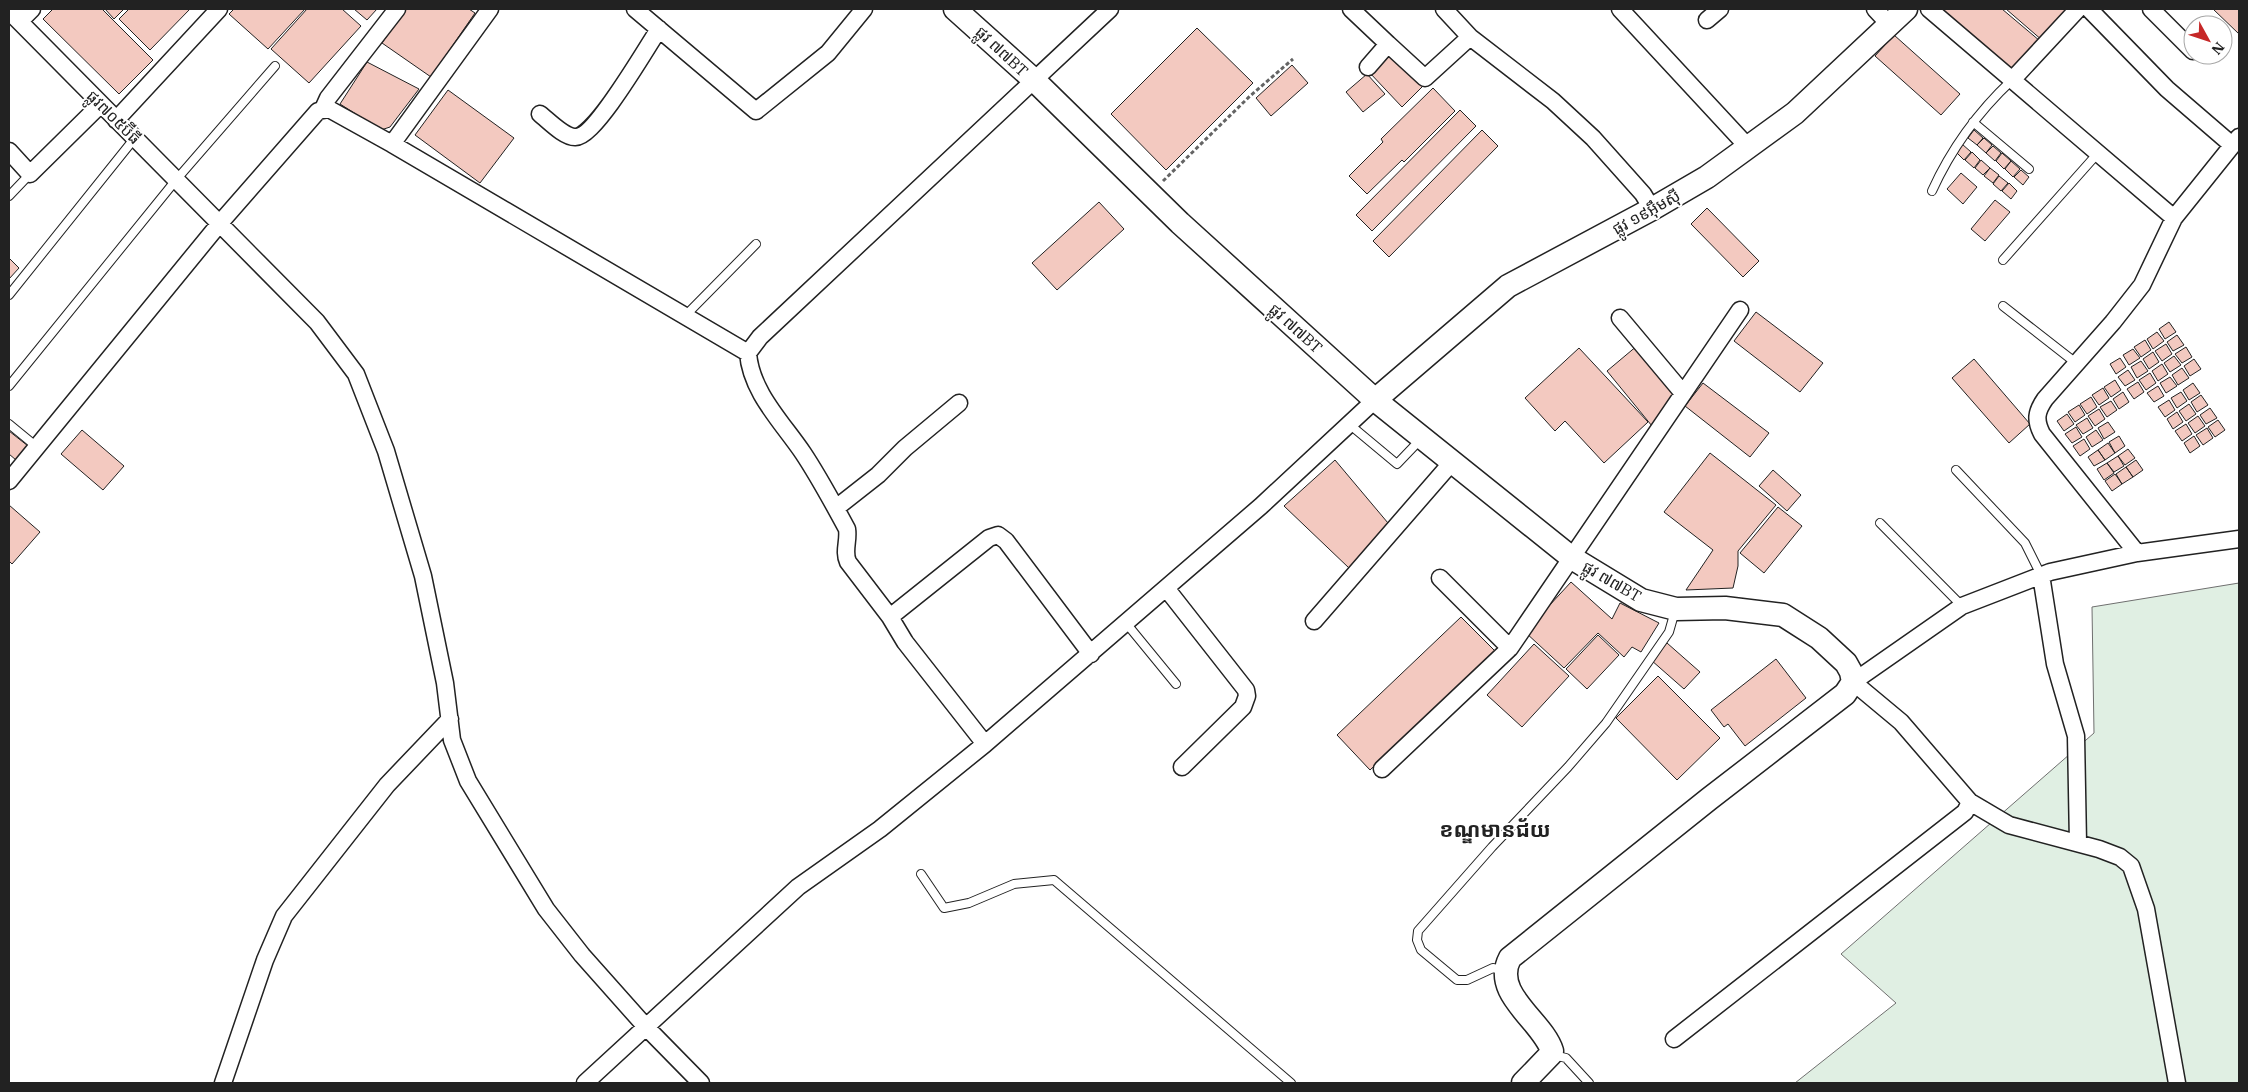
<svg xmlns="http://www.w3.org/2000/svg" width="2248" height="1092" viewBox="0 0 2248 1092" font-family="'IBM Plex Serif','Noto Sans Khmer',serif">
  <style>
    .green { fill: #e0efe3; stroke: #6f6f6f }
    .building { fill: #f3c9c0; stroke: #222 }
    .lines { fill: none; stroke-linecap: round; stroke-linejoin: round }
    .lane-casing { stroke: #222; stroke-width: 10 }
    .street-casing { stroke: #222; stroke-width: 19 }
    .secondary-casing { stroke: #222; stroke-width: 25 }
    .path { stroke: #646464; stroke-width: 3; stroke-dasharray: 4 2.5; stroke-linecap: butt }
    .lane { stroke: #fff; stroke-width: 8 }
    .street { stroke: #fff; stroke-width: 16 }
    .secondary { stroke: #fff; stroke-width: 22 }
    .labels { text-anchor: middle; stroke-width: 4; stroke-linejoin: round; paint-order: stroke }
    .street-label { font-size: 16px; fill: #222; stroke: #fff }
    .district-label { font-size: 21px; font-weight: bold; fill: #222; stroke: #fff }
  </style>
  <rect width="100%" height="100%" fill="#fff"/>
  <path class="green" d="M2239,583v500h-444l101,-80 -55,-49 253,-221 -2,-126z"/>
  <path class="building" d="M53,9h49l51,51 -34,34 -76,-75z
    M105,9h19l-10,10z
    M129,9h61l-40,41 -31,-31z
    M234,9h71l-37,40 -39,-35z
    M307,9h35l19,17 -52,57 -38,-34z
    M354,9h23l-10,11z
    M405,9h64l6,4 -44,64 -49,-34z
    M1942,9h60l38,32 -27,30z
    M2006,9h60l3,2 -26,30z
    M2213,9h26v25z
    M1197,28l56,55 -87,87 -55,-56z
    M1894,35l66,59 -19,21 -66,-59z
    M1391,51l33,34 -22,22 -33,-35z
    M367,62l52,27 -29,38 -9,3 -41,-26z
    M1292,65l16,18 -37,33 -15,-18z
    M1367,74l18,20 -22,18 -17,-20z
    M1433,88l22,23 -51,51 -2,-2 -35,34 -18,-18 34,-34 -2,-3z
    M448,90l66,48 -34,45 -65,-48z
    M1460,110l16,16 -104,105 -16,-16z
    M1482,130l16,16 -109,111 -16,-16z
    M1974,130l9,8 -6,7 -9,-7z
    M1984,138l8,7 -6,8 -9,-8z
    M1962,144l9,8 -7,8 -8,-8z
    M1993,146l8,7 -6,8 -9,-8z
    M1972,152l8,8 -6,8 -9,-8z
    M2002,153l9,8 -7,8 -8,-8z
    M1981,160l9,8 -7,7 -8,-7z
    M2011,161l9,8 -7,8 -8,-8z
    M1990,168l9,7 -6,8 -9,-7z
    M2021,170l8,7 -6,8 -9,-8z
    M1961,173l16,14 -14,17 -16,-15z
    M1999,176l9,7 -7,8 -8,-7z
    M2009,183l8,8 -6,8 -9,-8z
    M1995,200l15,12 -25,29 -14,-12z
    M1099,202l25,27 -67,61 -25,-27z
    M1707,208l52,53 -16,16 -52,-53z
    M9,258l10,10 -10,11z
    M1756,312l67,51 -23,29 -66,-51z
    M2169,322l7,10 -11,7 -6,-10z
    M2157,332l7,9 -11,8 -6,-10z
    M2177,335l7,10 -11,6 -6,-9z
    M2145,340l6,10 -10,7 -7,-10z
    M2166,344l6,10 -10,7 -7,-10z
    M1638,345l37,45 -23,36 -45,-55z
    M2186,347l6,10 -10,6 -7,-9z
    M1579,348l69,74 -44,41 -39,-42 -10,10 -30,-33z
    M2133,349l7,9 -11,7 -6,-10z
    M2153,352l6,10 -10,7 -6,-10z
    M2174,356l7,9 -11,7 -6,-9z
    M2120,358l6,9 -10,7 -6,-10z
    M1974,359l56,65 -21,19 -57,-65z
    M2194,359l7,10 -11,7 -6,-10z
    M2141,361l7,10 -11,7 -6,-11z
    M2162,364l6,10 -10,7 -6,-10z
    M2182,368l7,10 -11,7 -6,-10z
    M2128,370l7,10 -10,6 -7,-9z
    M2150,373l6,10 -10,7 -7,-10z
    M2170,377l7,9 -11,7 -6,-10z
    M2115,380l6,10 -10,7 -7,-10z
    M2138,382l6,10 -10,7 -7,-10z
    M1703,383l66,50 -19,24 -65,-51z
    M2193,383l7,10 -11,7 -6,-10z
    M2158,386l6,10 -10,6 -7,-9z
    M2103,388l6,10 -10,7 -7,-10z
    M2123,392l6,10 -10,7 -6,-10z
    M2181,392l6,9 -10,7 -6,-10z
    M2201,395l7,10 -11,7 -6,-10z
    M2091,397l6,10 -10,7 -7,-10z
    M2169,400l6,10 -10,7 -7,-10z
    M2111,401l6,9 -10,7 -7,-10z
    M2189,404l7,10 -10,7 -7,-10z
    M2079,405l6,10 -10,7 -7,-10z
    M2210,408l7,10 -11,6 -6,-9z
    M2099,409l6,10 -10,7 -7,-10z
    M2177,412l6,10 -10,7 -6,-10z
    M2067,414l7,10 -10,7 -7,-10z
    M2198,416l7,10 -10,7 -7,-10z
    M2087,418l6,10 -10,6 -7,-9z
    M2218,420l7,10 -10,7 -7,-10z
    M2108,422l7,10 -11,7 -6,-11z
    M2186,424l6,10 -10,7 -7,-10z
    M2076,427l6,10 -10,6 -7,-9z
    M2207,428l6,10 -10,7 -7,-10z
    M82,430l42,36 -21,24 -42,-36z
    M2096,430l7,10 -11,7 -6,-10z
    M9,431l19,15 -12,14 -7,-6z
    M2119,436l6,10 -10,7 -6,-11z
    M2194,436l6,10 -10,7 -6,-10z
    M2084,439l6,10 -10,7 -7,-10z
    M2108,443l7,10 -10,7 -7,-10z
    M2128,449l7,9 -10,7 -7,-9z
    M2098,450l7,10 -11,6 -6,-9z
    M1710,453l66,52 -38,46v15l-5,22 -47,2 27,-40 -49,-38z
    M2118,456l6,10 -10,6 -7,-9z
    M1335,460l53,63 -39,45 -65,-62z
    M2136,460l7,10 -10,7 -7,-10z
    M2107,463l7,10 -10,7 -7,-11z
    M2126,467l7,10 -11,7 -6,-10z
    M1773,470l28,25 -14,16 -28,-25z
    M2115,474l7,10 -10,7 -7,-10z
    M9,505l31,27 -28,32 -3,-3z
    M1778,507l24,19 -38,47 -24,-20z
    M1571,582l41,37 8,-16 39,20 -18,29 -9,-5 -8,10 -26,-24 -34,35 -39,-36z
    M1461,617l34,34 -125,119 -33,-35z
    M1598,635l21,20 -32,34 -21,-20z
    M1667,643l33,29 -16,17 -33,-29z
    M1534,644l35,32 -47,51 -35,-32z
    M1776,659l30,39 -61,48 -17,-22 -4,3 -13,-17z
    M1658,676l62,62 -43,42 -61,-62z"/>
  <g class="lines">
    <defs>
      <path id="lane" d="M1973,122l56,47
        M1932,191c19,-42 47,-80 80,-111
        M9,196l21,-22
        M2003,260l95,-107
        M9,295l125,-156
        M2003,306l73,57
        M686,315l70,-71
        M9,386l167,-206 99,-114
        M9,424l28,23
        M1349,424l48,40 23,-24
        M1956,470l69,73 16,32
        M1880,523l82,83
        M1126,623l50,61
        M921,874l23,34 25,-5 45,-19 40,-4 237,203
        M1505,971l-12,-3 -26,12h-10l-36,-30 -4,-10 1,-9 74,-84 76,-80 38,-44 63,-91 6,-21
        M1553,1055l13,3 23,25"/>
      <path id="street" d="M635,9l121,102 72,-58 36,-44
        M1351,9l37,35
        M1444,9l26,28 83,64 40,37 50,56 9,15
        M1620,9l128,138
        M1875,9l14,15
        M1929,9l245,209
        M2089,9l78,80 65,56
        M2151,9l42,42
        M9,11l308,311 39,52 30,77 37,125 22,107 7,57 16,41 78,128 36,46 64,72 55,56
        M1707,20l13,-11
        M20,21l12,-12
        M1368,67l20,-23 37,34 45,-41
        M2013,79l65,-70
        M323,109l5,-11 69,-89
        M540,114c9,7 24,23 35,23 19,2 72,-90 84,-108
        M116,120l103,-111
        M392,144l98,-135
        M9,151l21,23 71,-70
        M1620,318l62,74
        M9,481l211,-258 98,-112 11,-2 63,35 356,209
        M836,508l42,-33 27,-27 54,-45
        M2137,553l-95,-119c-7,-14 -6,-22 3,-35l68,-77 29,-37 32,-67 65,-81
        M2041,575l14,89 21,72 2,107
        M1440,578l70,70
        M1166,588l80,102 1,6 -4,11 -61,60
        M890,617l99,-79 9,-3 8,6 85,113
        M1314,621l139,-160
        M985,744l-80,-102 -15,-25 -42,-55c-5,-11 1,-21 -1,-33 -14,-26 -28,-52 -44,-76 -21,-31 -52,-61 -55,-100l12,-16 350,-328
        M1382,769l128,-121 230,-338
        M1674,1039l291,-227 5,-10
        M223,1083l42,-123 19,-44 103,-131 63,-66
        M585,1083l213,-196 82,-58 105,-85 276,-238 114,-106
        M2177,1083l-31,-174 -15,-43 -11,-9 -21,-8 -90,-24 -39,-23 -69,-80 -48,-40 109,-76 88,-34 87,-19 102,-14"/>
      <path id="secondary" d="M955,9l79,71 146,143 195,177 197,158 69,42 35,9 49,-1 58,7 36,23 27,25 5,9 2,10 -8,12 -136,105 -199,159c-19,36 33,63 42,93l-1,3 -28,29
        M1375,400l133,-114 144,-77 55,-32 88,-64 111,-104"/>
    </defs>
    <use href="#lane" class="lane-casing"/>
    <use href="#street" class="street-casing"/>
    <use href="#secondary" class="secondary-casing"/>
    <path class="path" d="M1163,181l87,-85 43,-37"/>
    <use href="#lane" class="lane"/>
    <use href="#street" class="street"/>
    <use href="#secondary" class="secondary"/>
  </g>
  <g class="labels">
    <g class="street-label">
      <text transform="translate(1002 51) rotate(43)" y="6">ផ្លូវ ៧៧BT</text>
      <text transform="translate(114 117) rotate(45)" y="6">ផ្លូវ៧០៥ប៊ីធី</text>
      <text transform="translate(1646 212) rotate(-29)" y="6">ផ្លូវ ១៩អ៊ឹមស៊ី</text>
      <text transform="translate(1296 328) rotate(42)" y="6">ផ្លូវ ៧៧BT</text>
      <text transform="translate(1612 581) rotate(30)" y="6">ផ្លូវ ៧៧BT</text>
    </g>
    <g class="district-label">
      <text x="1495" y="837">ខណ្ឌមានជ័យ</text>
    </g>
  </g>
  <rect width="2248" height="1092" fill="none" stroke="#222222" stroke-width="20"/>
  <g transform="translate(2208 40) rotate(130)"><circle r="24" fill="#ffffff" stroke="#a7a7a7"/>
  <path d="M0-4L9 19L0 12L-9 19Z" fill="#c62828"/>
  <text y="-8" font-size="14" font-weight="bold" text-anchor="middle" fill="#222222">N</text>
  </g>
</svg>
